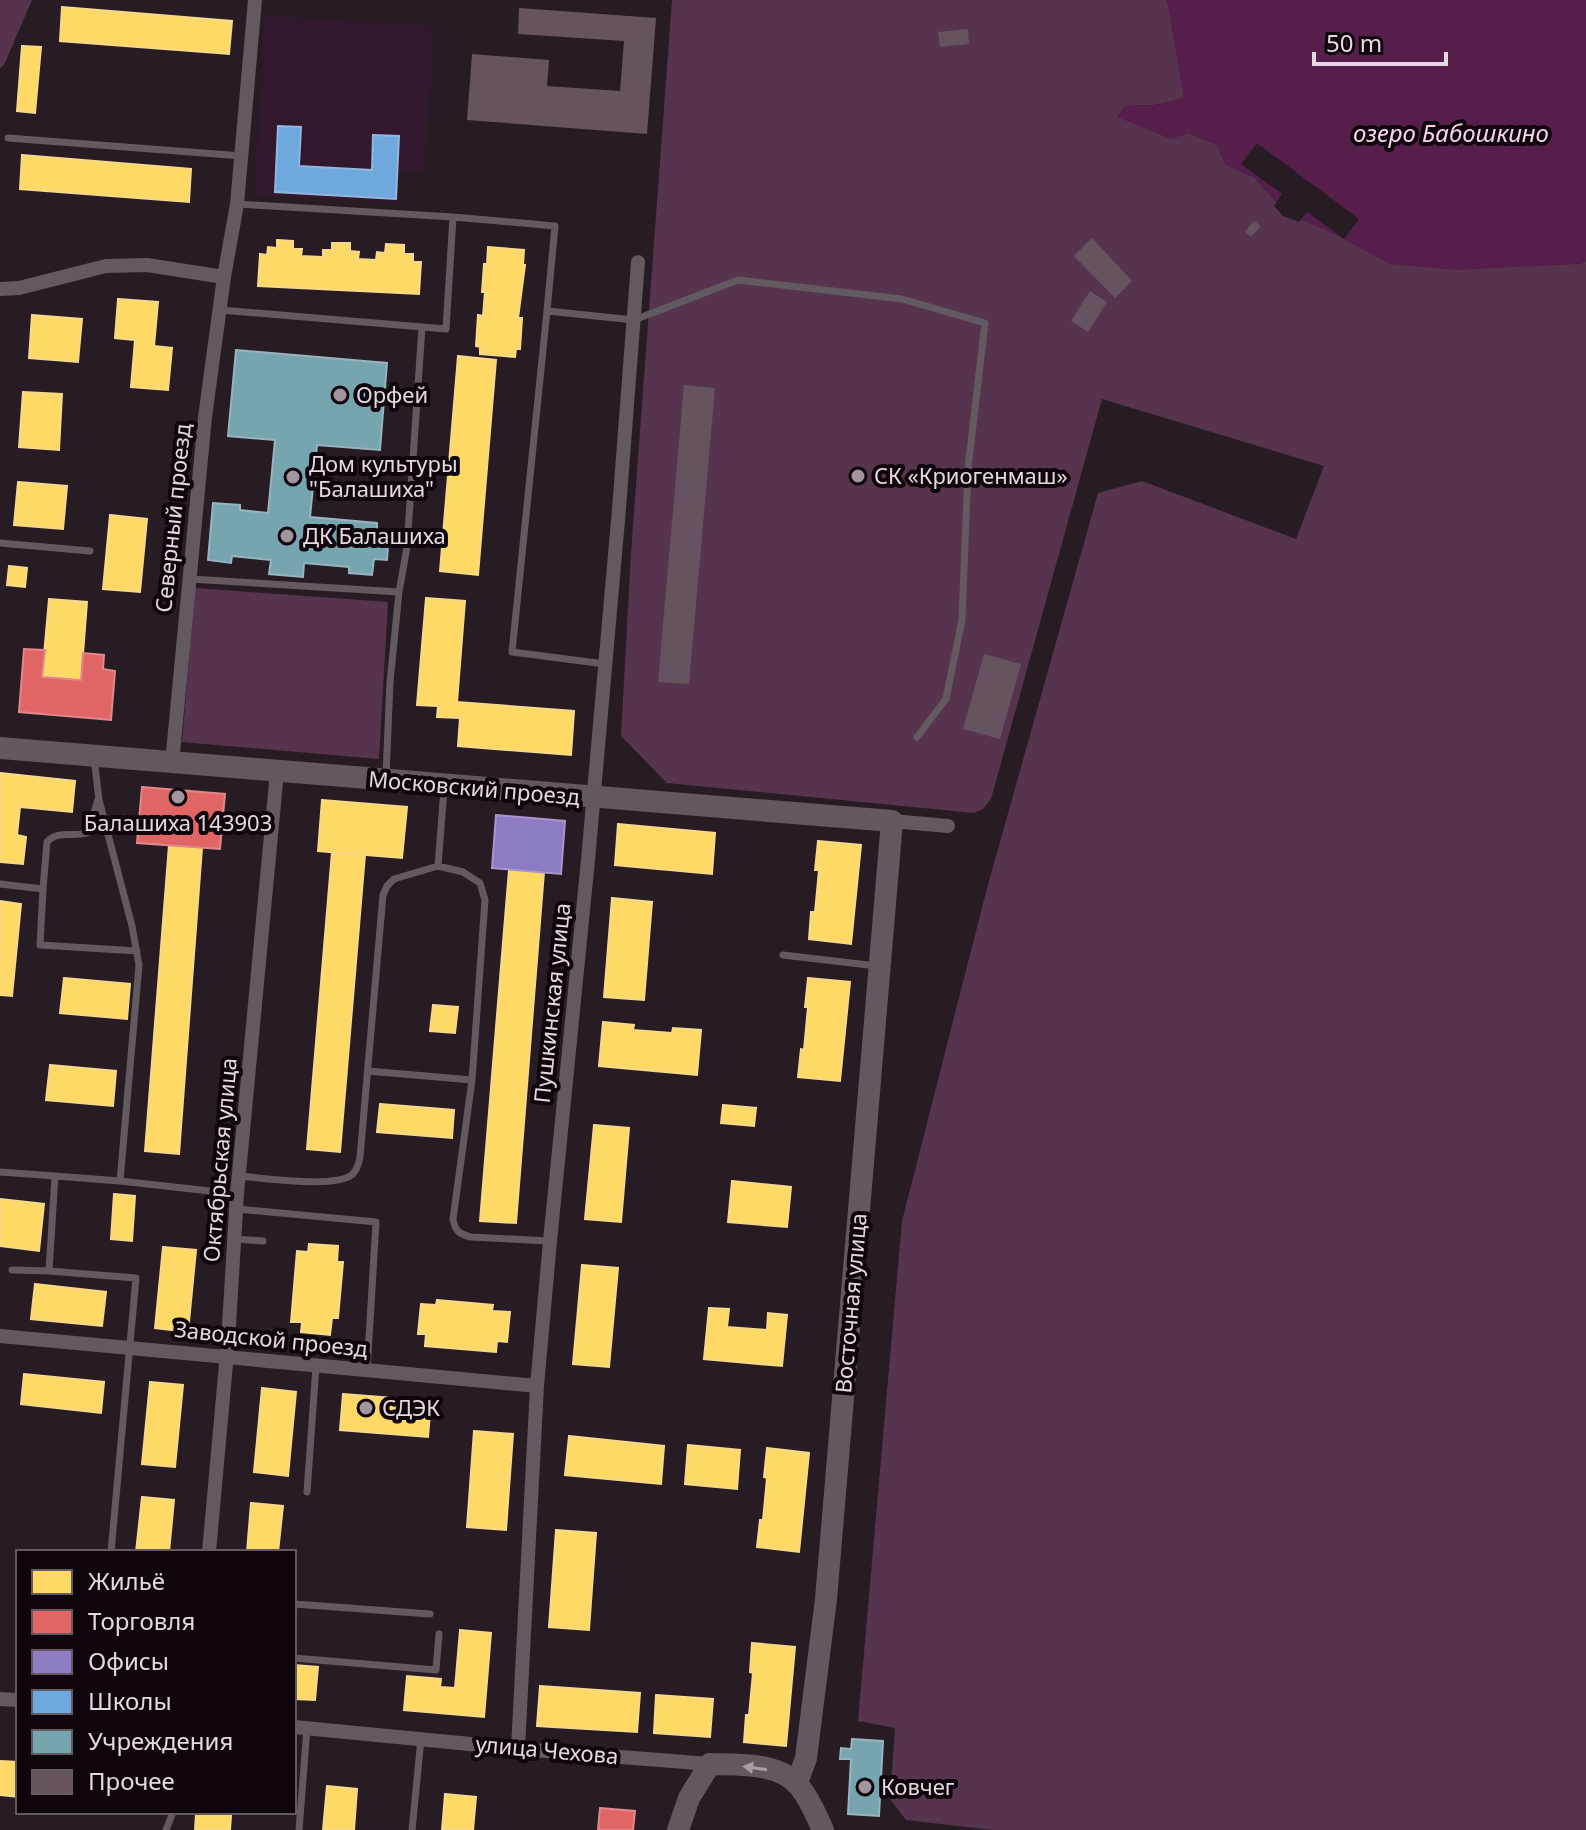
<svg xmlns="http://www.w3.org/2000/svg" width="1586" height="1830" viewBox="0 0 1586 1830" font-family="'Noto Sans',sans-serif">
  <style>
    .built { fill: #32182d }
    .green { fill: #56344e }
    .water { fill: #561e4b }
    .pier { fill: #271b24 }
    .homes { fill: #ffd966; stroke: #f8d88b; stroke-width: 2 }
    .shops { fill: #e06666; stroke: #e2888b; stroke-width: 2 }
    .offices { fill: #8e7cc3; stroke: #a897cc; stroke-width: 2 }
    .schools { fill: #6fa8dc; stroke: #93b6de; stroke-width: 2 }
    .public { fill: #76a5af; stroke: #98b4be; stroke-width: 2 }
    .building { fill: #655360 }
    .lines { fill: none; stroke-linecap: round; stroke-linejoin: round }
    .lane { stroke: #635960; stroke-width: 7 }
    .street { stroke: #635960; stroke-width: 14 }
    .secondary { stroke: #635760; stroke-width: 22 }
    .oneway { fill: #ab9da8 }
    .poi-dot { fill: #a395a0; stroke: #0e060c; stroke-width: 3 }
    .labels { text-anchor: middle; stroke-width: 8; stroke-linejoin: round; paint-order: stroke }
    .poi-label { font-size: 22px; fill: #e6d7e2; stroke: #0e060c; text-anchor: start }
    .street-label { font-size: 22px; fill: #e6d7e2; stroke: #0e060c }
    .water-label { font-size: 24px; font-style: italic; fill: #f9d3ee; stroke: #0e060c }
  </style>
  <rect width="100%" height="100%" fill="#271b24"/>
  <path class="built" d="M265,16l169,10 -9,146 -25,-1 -2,32 -143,-8z"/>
  <path class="green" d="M0,0h32l-28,65 -4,3z
    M672,0h495l18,98 -30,7 -29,1 -9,11 72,16 28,12 9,20 28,12 31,35 48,21 246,31 7,-3v1569h-593l-87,-10 -16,-21 5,-71 -37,-7 44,-500 85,-333 111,-395 44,-12 154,58 28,-73 -222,-67 -111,400 -8,10 -9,4 -307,-30 -46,-47 10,-183z
    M195,588l193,14 -9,157 -197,-17z"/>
  <path class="water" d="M1167,0h419v261l-7,3 -123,6 -67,-6 -56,-31 -48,-21 -31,-35 -28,-12 -9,-20 -28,-12 -18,6 -54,-22 9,-11 29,-1 29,-7z"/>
  <path class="pier" d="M1257,143l102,76 -15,20 -37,-27 -8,10 -16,-6 -9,-10 8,-12 -41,-30z"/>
  <path class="homes" d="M62,7l170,14 -3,33 -169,-13z
    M22,46l19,1 -6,66 -18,-2z
    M22,155l169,14 -2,33 -169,-13z
    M277,240l16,1v8h9l-1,7 22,1v-7h9v-7h18v8l9,1 -1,7 18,1 1,-8 8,1 1,-9 18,1v9h9v8h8l-2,32 -161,-8 2,-32 7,1 1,-8 9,1z
    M488,247l36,3 -1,15h2l-7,53h4l-2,31h-4l-1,8 -35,-3v-7l-4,-1 2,-31 5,1 2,-24h-3l2,-28h3z
    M118,299l40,3 -4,44 18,2 -4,42 -37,-3 4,-47 -20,-2z
    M32,315l50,4 -4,43 -49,-4z
    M458,356l38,4 -18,215 -38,-4z
    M23,392l39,2 -3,56 -40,-3z
    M18,482l49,4 -4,43 -49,-4z
    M110,515l37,4 -7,73 -37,-3z
    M9,566l18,2 -2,19 -18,-2z
    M426,598l39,3 -8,101 117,9 -3,44 -113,-9 2,-28 -23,-1 1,-11 -21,-1z
    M49,599l38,3 -6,78 -39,-3z
    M0,773l75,8 -3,31 -52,-5 -3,28 9,2 -3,27 -23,-2z
    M322,800l85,7 -5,51 -84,-7z
    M618,824l97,9 -3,41 -97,-9z
    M818,841l43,4 -10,99 -42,-5 2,-27h4l4,-42h-4z
    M169,845l33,3 -23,306 -34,-3z
    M332,852l33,3 -25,297 -33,-3z
    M509,870l35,2 -28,351 -36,-2z
    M612,898l40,4 -8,98 -40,-3z
    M0,901l21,3 -9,92 -12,-1z
    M64,978l66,6 -3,35 -67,-6z
    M808,978l42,4 -10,99 -42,-4 3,-28 3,1 4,-43h-3z
    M433,1005l25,2 -3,26 -25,-2z
    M603,1022l31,3 -1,5 39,3 1,-5 28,2 -4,45 -98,-9z
    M50,1065l66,6 -3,35 -67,-6z
    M380,1104l74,6 -2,28 -75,-6z
    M723,1105l33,3 -2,18 -33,-3z
    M594,1125l35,3 -8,94 -36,-3z
    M732,1181l59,6 -4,40 -59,-5z
    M114,1194l21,2 -3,45 -21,-2z
    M0,1199l44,5 -5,47 -39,-5z
    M309,1244l29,2 -1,16h6l-5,56h-6l-2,17 -29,-3 1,-10h-11l6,-71 11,1z
    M163,1247l33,3 -8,82 -33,-4z
    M582,1265l36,3 -9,99 -36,-3z
    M35,1284l71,8 -4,34 -71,-7z
    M437,1300l56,5 -1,6 18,1 -3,30 -10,-1 -1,11 -71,-6 1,-12h-8l3,-30 15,1z
    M709,1308l20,1 -2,18 40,3 1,-17 19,2 -5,51 -78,-7z
    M24,1374l80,8 -3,31 -80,-9z
    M150,1382l33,3 -8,82 -33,-3z
    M262,1388l34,4 -8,84 -34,-4z
    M343,1394l88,7 -3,36 -88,-7z
    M474,1431l39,3 -7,96 -39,-3z
    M569,1436l95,10 -3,38 -96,-9z
    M688,1445l52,5 -3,39 -52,-5z
    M767,1448l42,5 -10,99 -42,-5 3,-27h3l4,-42 -3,-1z
    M142,1497l32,3 -5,52h-33z
    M251,1503l32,3 -5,46h-31z
    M556,1530l40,3 -7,97 -40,-3z
    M460,1630l31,3 -7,84 -80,-7 3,-34 34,3 -1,8 15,1z
    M752,1643l43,4 -9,99 -42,-4 2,-27h3l4,-42 -3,-1z
    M294,1665l24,2 -3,33 -21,-1z
    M540,1686l100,7 -3,39 -100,-6z
    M656,1695l57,4 -3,38 -56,-4z
    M0,1761l18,1v35l-18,-2z
    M327,1786l30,3 -3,41h-31z
    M445,1794l31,3 -3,33h-31z
    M196,1814l35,2 -1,14h-35z"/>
  <path class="shops" d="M24,649l21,1 -3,27 39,3 2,-27 21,2 -1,14 12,2 -4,49 -92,-8z
    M142,787l83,7 -5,55 -83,-6z
    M600,1808l35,3 -2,19h-35z"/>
  <path class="offices" d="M496,815l69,6 -4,53 -69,-6z"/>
  <path class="schools" d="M278,126l23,1 -2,39 73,4 1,-35 26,1 -3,63 -121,-7z"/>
  <path class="public" d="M236,350l151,13 -7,87 -63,-5 -7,72 67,6v7l12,1 -2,29 -13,-1 -2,16 -23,-2v-6l-45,-4 -1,14 -34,-3 2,-14 -39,-4 -1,7 -23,-3 5,-57 27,2v5l28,3 7,-73 -47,-4z
    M852,1739l31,2 -4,75 -31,-2 3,-55h-11l1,-11 10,1z"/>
  <path class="building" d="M519,8l137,10 -9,116 -180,-14 5,-66 77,6 -2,26 73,5 4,-50 -106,-7z
    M968,29l1,15 -29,3 -2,-15z
    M1254,221l7,5 -10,11 -6,-5z
    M1092,238l40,43 -17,17 -41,-42z
    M1090,291l17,11 -19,30 -17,-11z
    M684,385l31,3 -26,296 -31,-2z
    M984,654l37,10 -21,75 -37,-10z"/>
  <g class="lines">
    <path class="lane" d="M8,138l234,18
      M453,217l102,9 -8,85
      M220,310l226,19 7,-112 -216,-13
      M0,543l90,8
      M190,579l209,13
      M605,664l-93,-12 35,-341 87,9 104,-40 164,19 83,24 -17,145 -6,152 -16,79 -29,38
      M94,757l5,43 33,126 7,39 -19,216 117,13
      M386,775l4,-93 9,-90 8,-45 15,-220
      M438,866l6,-77
      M0,884l43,5 -3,56 97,6
      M43,889l4,-47c10,-12 26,-5 40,-9l3,-6 8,-28
      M783,955l94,11
      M368,1071l104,9
      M0,1172l55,4
      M239,1176c23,2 98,13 114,-2 4,-5 6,-11 7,-17l23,-262 4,-9 7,-7 44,-13 25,6 17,11 5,17 -13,180 -19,139c2,12 6,15 18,18l79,4
      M237,1209l139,13 -9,149
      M234,1239l29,2
      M12,1270l37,1 6,-95 65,5
      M49,1271l87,7 -25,274
      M307,1492l9,-126
      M294,1604l136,10
      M294,1658l142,12 3,-36
      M166,1830l7,-18
      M299,1830l8,-102
      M412,1830l9,-91"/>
    <path class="street" d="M0,289l19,-1 87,-22 41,-1 77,12
      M172,763l33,-346 19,-140 13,-73 18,-204
      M892,821l56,5
      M0,1336l537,50
      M209,1552l19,-210 9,-148 40,-422
      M0,1699l18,1
      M294,1727l238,23 178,14
      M518,1748l19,-362 13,-145 38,-381 31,-351 19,-247"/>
    <path class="secondary" d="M0,748l892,73 -66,778 -20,159 -9,25
      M678,1830l11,-32 21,-34c28,1 69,-2 89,22 11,13 17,29 24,44"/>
  </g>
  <defs><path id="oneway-solid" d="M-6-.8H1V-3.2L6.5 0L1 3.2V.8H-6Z" transform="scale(2)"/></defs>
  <use class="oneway" href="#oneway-solid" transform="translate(755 1768) rotate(-172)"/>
  <g class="poi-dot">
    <circle cx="340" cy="395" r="8"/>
    <circle cx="858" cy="476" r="8"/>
    <circle cx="293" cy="477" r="8"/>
    <circle cx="287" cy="536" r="8"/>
    <circle cx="178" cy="797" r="8"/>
    <circle cx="366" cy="1408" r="8"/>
    <circle cx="865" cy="1787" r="8"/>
  </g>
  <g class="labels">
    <g class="poi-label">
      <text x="356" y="403">Орфей</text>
      <text x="309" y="472">Дом культуры<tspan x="309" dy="25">"Балашиха"</tspan></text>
      <text x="874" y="484">СК «Криогенмаш»</text>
      <text x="303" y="544">ДК Балашиха</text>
      <text x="178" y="831" text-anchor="middle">Балашиха 143903</text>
      <text x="382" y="1416">СДЭК</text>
      <text x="881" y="1795">Ковчег</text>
    </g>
    <g class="street-label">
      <text transform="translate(173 518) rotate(-84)" y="8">Северный проезд</text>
      <text transform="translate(474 788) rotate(5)" y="8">Московский проезд</text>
      <text transform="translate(552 1003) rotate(-84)" y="8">Пушкинская улица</text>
      <text transform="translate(220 1160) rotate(-85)" y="8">Октябрьская улица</text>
      <text transform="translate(851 1303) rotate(-85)" y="8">Восточная улица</text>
      <text transform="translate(271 1339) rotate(6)" y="8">Заводской проезд</text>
      <text transform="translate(547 1750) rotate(5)" y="8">улица Чехова</text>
    </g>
    <g class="water-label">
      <text x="1451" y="142">озеро Бабошкино</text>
    </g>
  </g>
  <rect x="16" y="1550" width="280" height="264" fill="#0e060c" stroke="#645a62" stroke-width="2"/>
  <rect x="32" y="1570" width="40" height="24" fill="#ffd966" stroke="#645a62" stroke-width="2"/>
  <text x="88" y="1590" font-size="24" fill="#e6d7e2">Жильё</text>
  <rect x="32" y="1610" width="40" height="24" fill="#e06666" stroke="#645a62" stroke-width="2"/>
  <text x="88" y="1630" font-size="24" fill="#e6d7e2">Торговля</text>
  <rect x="32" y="1650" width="40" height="24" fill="#8e7cc3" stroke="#645a62" stroke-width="2"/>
  <text x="88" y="1670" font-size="24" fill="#e6d7e2">Офисы</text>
  <rect x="32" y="1690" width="40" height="24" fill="#6fa8dc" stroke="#645a62" stroke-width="2"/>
  <text x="88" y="1710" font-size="24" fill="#e6d7e2">Школы</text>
  <rect x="32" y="1730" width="40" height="24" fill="#76a5af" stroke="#645a62" stroke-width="2"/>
  <text x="88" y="1750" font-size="24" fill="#e6d7e2">Учреждения</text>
  <rect x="32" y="1770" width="40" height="24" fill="#655360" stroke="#645a62" stroke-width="2"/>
  <text x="88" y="1790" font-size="24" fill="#e6d7e2">Прочее</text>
  <path d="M1314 52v12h132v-12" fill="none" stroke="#e6d7e2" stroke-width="4"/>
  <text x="1326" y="52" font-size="24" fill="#e6d7e2" stroke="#0e060c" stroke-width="6" paint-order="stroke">50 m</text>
</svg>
